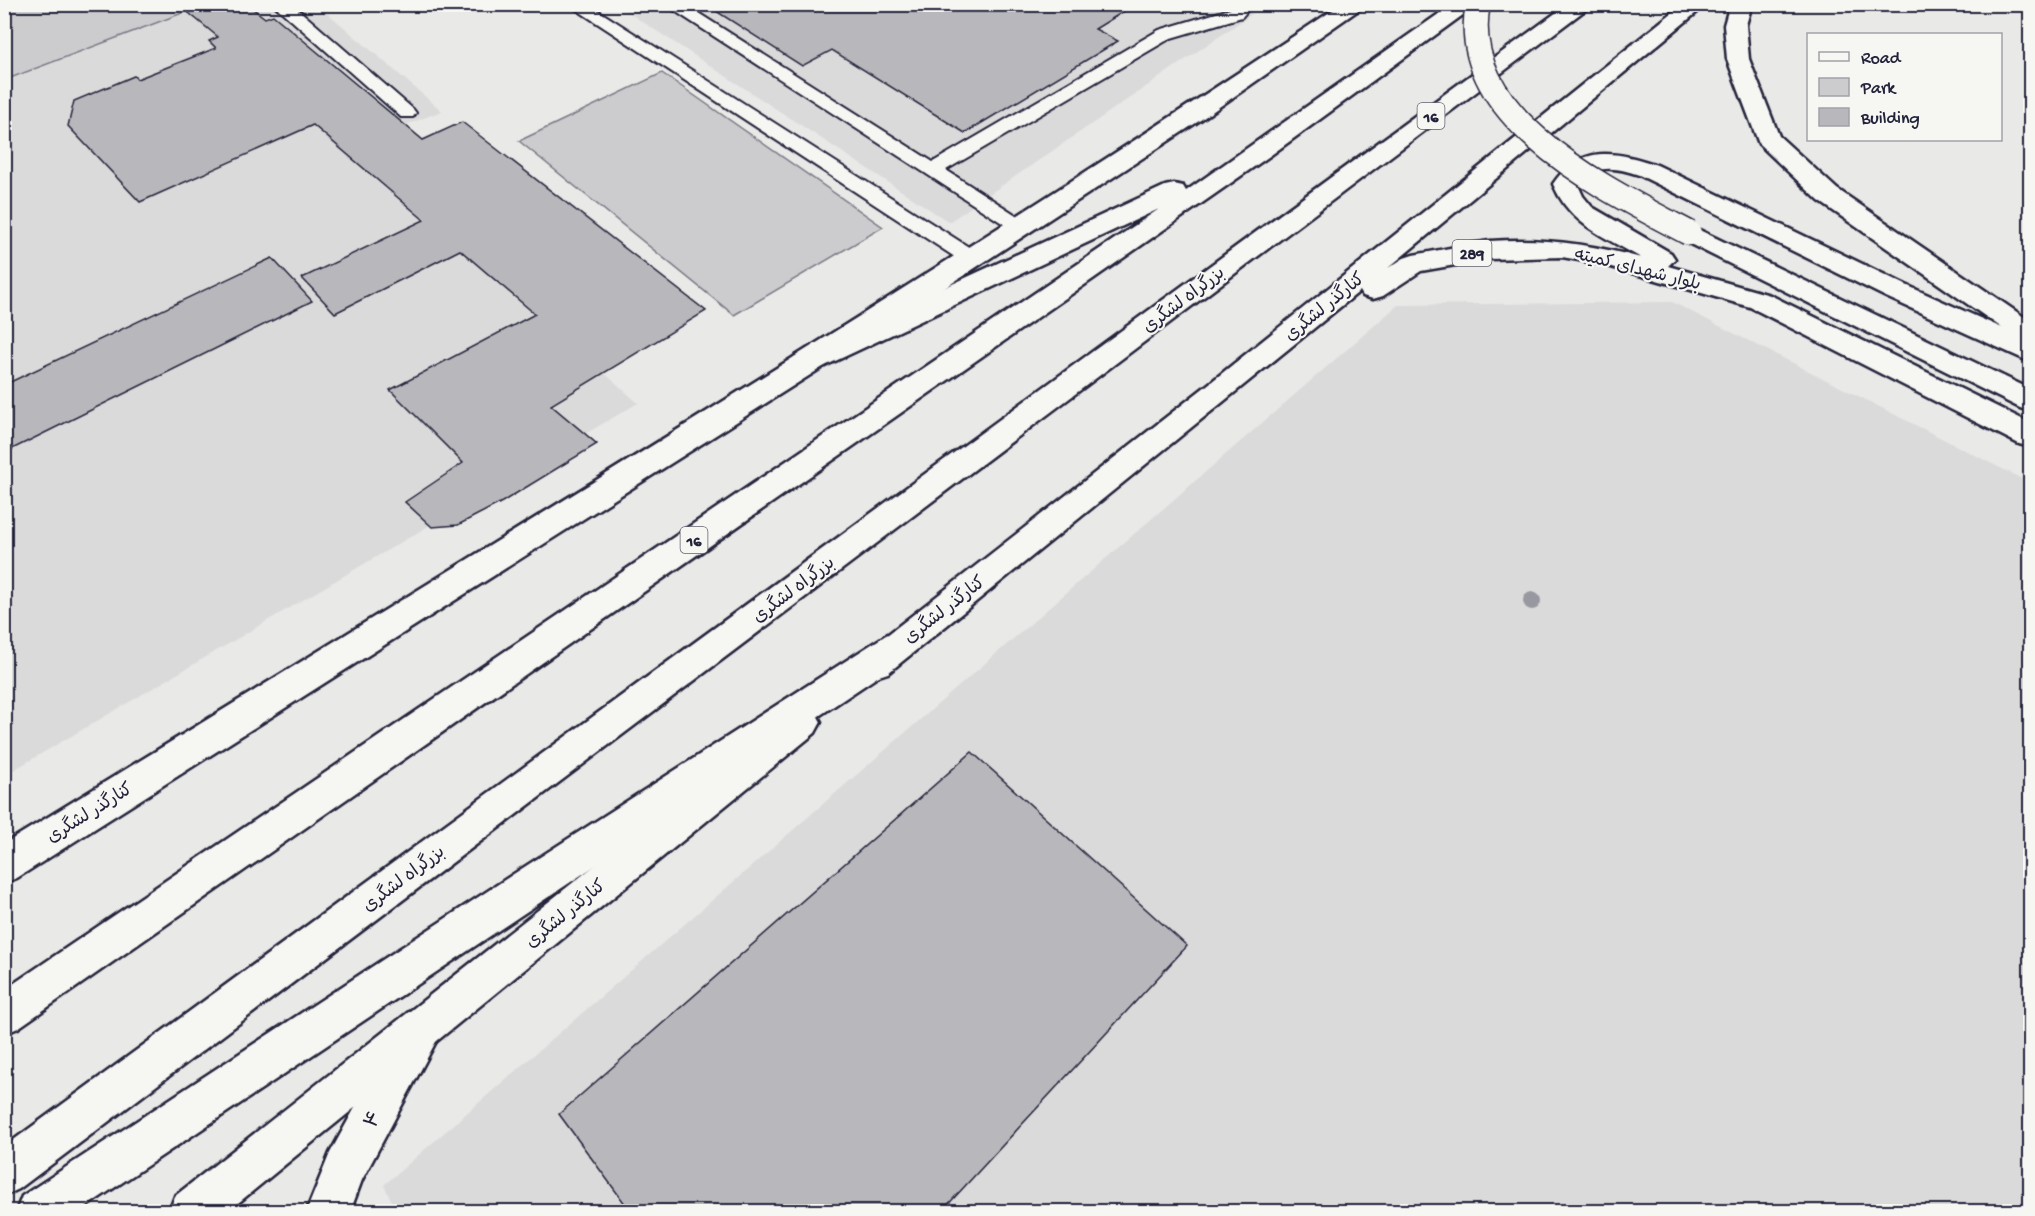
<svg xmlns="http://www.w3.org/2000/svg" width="2035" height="1216" viewBox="0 0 2035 1216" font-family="'Gochi Hand','Playpen Sans Arabic',sans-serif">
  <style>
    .built { fill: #dadada }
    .green { fill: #ccccce; stroke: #777784; stroke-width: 1.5 }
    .building { fill: #b8b8bc; stroke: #22223b; stroke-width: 1.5 }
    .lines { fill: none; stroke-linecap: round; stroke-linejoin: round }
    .service-casing { stroke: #22223b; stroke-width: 4 }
    .tertiary-casing { stroke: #22223b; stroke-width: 5 }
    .primary-casing { stroke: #22223b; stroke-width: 5 }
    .trunk-casing { stroke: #22223b; stroke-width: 5 }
    .service { fill: #f6f6f2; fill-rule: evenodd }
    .tertiary { fill: #f6f6f2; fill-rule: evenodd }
    .primary { fill: #f6f6f2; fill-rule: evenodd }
    .trunk { fill: #f6f6f2; fill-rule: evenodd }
    .trunk-bridge-casing { stroke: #22223b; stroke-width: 27; stroke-linecap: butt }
    .trunk-bridge { stroke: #f6f6f2; stroke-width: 24 }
    .tree { fill: #9898a1 }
    .labels { text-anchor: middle; stroke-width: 4.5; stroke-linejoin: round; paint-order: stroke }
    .shield { fill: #f6f6f2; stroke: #626272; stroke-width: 1.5 }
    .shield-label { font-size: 16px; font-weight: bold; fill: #22223b }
    .street-label { font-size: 18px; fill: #22223b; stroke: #f6f6f2 }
    .near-street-label { font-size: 21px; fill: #22223b; stroke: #f6f6f2 }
  </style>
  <rect width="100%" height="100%" fill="#e9e9e7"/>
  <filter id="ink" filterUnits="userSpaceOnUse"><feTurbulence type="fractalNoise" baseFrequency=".0167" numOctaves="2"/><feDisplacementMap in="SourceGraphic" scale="12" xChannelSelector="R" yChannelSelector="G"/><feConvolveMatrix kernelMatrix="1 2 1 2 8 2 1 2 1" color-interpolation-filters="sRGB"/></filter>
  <g filter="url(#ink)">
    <path class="built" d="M4,5h314l124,106 -91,35 287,257 -633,372z
      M617,5h648l-316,217z
      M1672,302l358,181v728l-1633,1 -13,-27 1014,-880z"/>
    <path class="green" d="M199,4l2,2 -196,74v-75z
      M662,73l221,154 -149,88 -215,-174z"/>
    <path class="building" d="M178,4h69l18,14 8,-3 150,125 39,-18 244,189 -155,94 46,39 -95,58 -44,23 -26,2 -27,-25 58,-39 -73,-73 145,-76 -75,-64 -125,63 -33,-35 122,-58 -111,-95 -173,77 -72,-76 6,-25 60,-25 3,3 79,-31 -7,-7 9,-4z
      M705,4h431l-41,25 23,12 -153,92 -133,-83 -30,16z
      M272,258l40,43 -308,152v-68z
      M972,752l215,194 -246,266h-310l-72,-98z"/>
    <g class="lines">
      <defs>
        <path id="service" d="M273,4h19l121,105 3,4 -3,4h-12z
          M568,4h20l390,249 3,5 -3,5 -7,2 -7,-2z
          M664,4h20l249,158 226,-132 71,-21 5,-5h18l-11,13 -71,21 -225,132 81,52 3,4 -3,4 -7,2 -7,-2z"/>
        <path id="tertiary" d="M419,1013l15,6 6,15 -78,146 -12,32h-44l24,-59 74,-134z"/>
        <path id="primary" d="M1342,4h25l-168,117 -335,220 -847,537 -13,5v-39c449,-276 900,-548 1338,-840z
          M1683,4h24l-319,264 16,-10 9,-3c25,-4 52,-11 77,-14 52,-4 101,3 151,17 -37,-22 -71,-33 -88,-74 27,-40 63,-33 104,-19l249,120 96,43 -183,-127 -60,-57 -32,-85 -3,-34 6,-21h22l-6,21 3,34 30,77 58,53 193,132v41l-144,-65 -247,-122c-23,-8 -44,-12 -61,10l5,11 9,11 79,46 4,6 -7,7 102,29 260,128v24l-11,-3 -269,-137 -149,-43 -39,-7 -72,2 -69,12 -38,25 -10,3 -10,-3 -3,-5 -472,382 -12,4 -12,-4 -5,-10 5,-10 342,-267z
          M803,707l12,4 6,11 -6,11 -588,479h-58l6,-16 616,-485z"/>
        <path id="trunk" d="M1453,4h25l-207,151 -1253,873 -14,6v-44l1155,-781 -345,162 -10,3 -10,-3 -4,-7 4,-7 371,-171 9,-2 9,2 3,5z
          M1568,4h25l-1574,1185 -15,7v-49z
          M1689,225l341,164v22l-10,-3 -340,-169 -4,-6 4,-6z
          M898,631l12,4 5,10 -5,10 -832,557h-62l6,-16 493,-323 371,-238z"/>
      </defs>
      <use href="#service" class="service-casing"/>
      <use href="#tertiary" class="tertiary-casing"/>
      <use href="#primary" class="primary-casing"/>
      <use href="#trunk" class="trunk-casing"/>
      <use href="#service" class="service"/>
      <use href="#tertiary" class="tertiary"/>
      <use href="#primary" class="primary"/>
      <use href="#trunk" class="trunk"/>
      <defs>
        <path id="trunk-bridge" d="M1478,4c-23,114 130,186 211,229"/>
      </defs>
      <use href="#trunk-bridge" class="trunk-bridge-casing"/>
      <use href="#trunk-bridge" class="trunk-bridge"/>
    </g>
    <circle class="tree" cx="1532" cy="601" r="9"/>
  </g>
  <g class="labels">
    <g class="shield">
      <rect x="1417.5" y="103" width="27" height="26" rx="4.5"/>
      <rect x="1452.5" y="240" width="39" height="26" rx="4.5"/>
      <rect x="680.5" y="527" width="27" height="26" rx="4.5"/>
    </g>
    <g class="shield-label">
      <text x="1431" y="122">16</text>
      <text x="1472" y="259">289</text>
      <text x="694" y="546">16</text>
    </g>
    <g class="street-label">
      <text transform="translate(1638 268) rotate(14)" y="6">بلوار شهدای کمیته</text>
      <text transform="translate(1183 299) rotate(-37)" y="6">بزرگراه لشگری</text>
      <text transform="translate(1324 306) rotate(-39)" y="6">کنارگذر لشگری</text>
      <text transform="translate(793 589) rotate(-37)" y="6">بزرگراه لشگری</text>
      <text transform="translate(944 609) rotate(-38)" y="6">کنارگذر لشگری</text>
      <text transform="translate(89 812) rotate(-32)" y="6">کنارگذر لشگری</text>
      <text transform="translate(403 878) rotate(-37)" y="6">بزرگراه لشگری</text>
      <text transform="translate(565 913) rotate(-39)" y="6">کنارگذر لشگری</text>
    </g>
    <g class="near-street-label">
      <text transform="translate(372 1119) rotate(-61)" y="7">۴</text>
    </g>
  </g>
  <rect width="2035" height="1216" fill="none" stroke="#f6f6f2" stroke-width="24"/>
  <rect x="12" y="12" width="2011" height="1192" fill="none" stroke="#22223b" stroke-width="2" filter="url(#ink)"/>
  <rect x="1807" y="33" width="195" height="108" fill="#f6f6f2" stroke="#a1a1a9" stroke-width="1.5"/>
  <rect x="1819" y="52" width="30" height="9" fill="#f6f6f2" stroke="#a1a1a9" stroke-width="1.5"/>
  <text x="1861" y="63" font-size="18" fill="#22223b">Road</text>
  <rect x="1819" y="78" width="30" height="18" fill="#ccccce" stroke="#a1a1a9" stroke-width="1.5"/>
  <text x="1861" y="93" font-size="18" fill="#22223b">Park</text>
  <rect x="1819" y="108" width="30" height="18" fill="#b8b8bc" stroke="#a1a1a9" stroke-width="1.5"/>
  <text x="1861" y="123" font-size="18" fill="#22223b">Building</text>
</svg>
